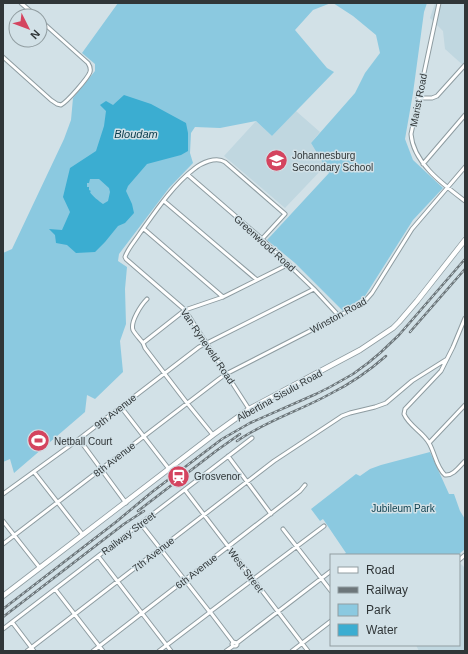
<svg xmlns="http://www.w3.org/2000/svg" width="468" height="654" viewBox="0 0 468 654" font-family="Arial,sans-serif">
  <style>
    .built { fill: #c0d7e0 }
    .green { fill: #8bc9e0 }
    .water { fill: #3badd1; fill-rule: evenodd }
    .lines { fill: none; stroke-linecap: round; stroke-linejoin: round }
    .street-casing { stroke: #8e9ca1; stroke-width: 5 }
    .primary-casing { stroke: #8e9ca1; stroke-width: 6 }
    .street { stroke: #fff; stroke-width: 3 }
    .primary { stroke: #fff; stroke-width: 4.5 }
    .rail-casing { stroke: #6d767a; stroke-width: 2.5 }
    .rail { stroke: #d2e1e7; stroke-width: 1; stroke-dasharray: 3; stroke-linecap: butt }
    .labels { text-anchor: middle; stroke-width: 3; stroke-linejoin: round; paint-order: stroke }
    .street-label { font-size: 10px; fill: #303638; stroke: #d2e1e7 }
    .poi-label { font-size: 10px; fill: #303638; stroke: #d2e1e7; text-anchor: start }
    .park-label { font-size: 10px; fill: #124352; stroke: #d2e1e7 }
    .water-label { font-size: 11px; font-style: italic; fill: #083b4b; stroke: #d2e1e7 }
  </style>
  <rect width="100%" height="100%" fill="#d2e1e7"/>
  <path class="built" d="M435,3h30v64l-20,-18 -2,-18 -13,-13z
    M296,111l24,21 -9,11 14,23 -40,42 -61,-52 32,-35 16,15z
    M461,564l4,4v83h-46l-3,-6h43v-80z"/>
  <path class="green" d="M118,3h213l-18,7 -18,20 32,38 7,4 -62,64 -16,-15 -36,7 -25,-1 -4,6 -1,20 3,10 -24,25 -50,66 -1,7 9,6 -2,22 1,35 -6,17 3,31 -28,27 -8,-4 -2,17 -71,61 -4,-14 -7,3v-209l9,-4 52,-110 7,-19 2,-22 22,-27v-7l-13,-11z
    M333,3h94l-3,9 -11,81 -8,46 8,21 30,28 -30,32 -48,76 -22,15 -48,-48 -28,-23 62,-67 -18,-30 44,-50 10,-20 15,-20 -4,-18 -23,-19z
    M430,452l19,42h5l6,17 5,8v30l-7,6h-115l3,-2 -23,-34 -3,2 -9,-12 45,-35 4,2 10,-7 11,-4z"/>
  <path class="water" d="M124,95l27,9 35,19 2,10v18l-7,4 -34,9 -19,22 -2,5 6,13 2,9 -9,10 -7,3 -13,16 -10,10 -19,1 -9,-8 -11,-2 -1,-8 -6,-6 13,1 8,-18 -7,-15 7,-29 26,-17 8,-25 2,-15 -6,-6 6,-4 7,4zM90,179h9l10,9 1,4 -2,9 -5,3c-3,-2 -12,-9 -13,-12l1,-1 -2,-1v-3h-2v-4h2z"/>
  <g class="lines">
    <defs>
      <path id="street" d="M21,3l15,13
        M439,3l-28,131c2,29 33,51 54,67
        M3,57l48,43 6,4 4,1c6,-3 27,-27 29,-33 1,-4 0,-6 -2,-9l-48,-43
        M418,98h14l5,-2 28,-31
        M423,164l42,-49
        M188,175l74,64 52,50 25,27
        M164,201l93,79
        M144,229l79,68
        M465,318l-12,29 -12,24 -36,38 -1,5c5,12 19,18 25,29 6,10 7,24 16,32 8,1 14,-8 20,-14
        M143,343c-3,-4 -8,-9 -10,-13 -3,-8 8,-25 14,-31
        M121,407l48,62
        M249,409l-64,-99 -59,-51 -1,-2c3,-9 10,-16 15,-24 15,-21 33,-48 54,-64 7,-6 22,-13 31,-7l60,52 -23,25
        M213,435l-26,-32 -42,-55 -2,-5 42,-33 38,-13 66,-33
        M79,439l47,64
        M429,443l36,-38
        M228,456l43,58
        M34,472l49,63
        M185,490l123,161
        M3,494l76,-55 120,-92 115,-58
        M3,521l37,47
        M141,524l68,87
        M283,529l48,62
        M3,544l216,-165 7,-5 113,-58 26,-15 7,-8 40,-64 53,-62
        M98,556l73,95
        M459,560l6,-5
        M55,589l48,62
        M211,611l113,-85
        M211,613l22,29
        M12,622l22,29
        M3,629l249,-191
        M237,643l94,-72
        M27,651l247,-190 68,-45 8,-3 25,-6 11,-4 26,-22 35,-22
        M93,651l207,-160 5,-6
        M159,651l50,-38v-2h2v2h-2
        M226,651l7,-5h3l1,-1v-2l-4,-1 -1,2 1,2
        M292,651l39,-30"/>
      <path id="primary" d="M3,596l210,-161 36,-26 111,-59 33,-22 6,-6 18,-21 48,-61"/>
    </defs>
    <use href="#street" class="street-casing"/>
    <use href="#primary" class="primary-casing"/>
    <use href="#street" class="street"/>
    <use href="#primary" class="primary"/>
    <defs>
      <path id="rail" d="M410,332l55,-63
        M237,441c29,-20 62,-30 93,-47 20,-10 39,-23 56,-38
        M138,511l78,-60 24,-17
        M3,609l113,-87 36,-30 70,-53 28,-16 66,-29 14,-7 23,-13 15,-11 12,-10 19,-18 66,-76
        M3,617l121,-93 20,-13"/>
    </defs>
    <use href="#rail" class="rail-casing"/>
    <use href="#rail" class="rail"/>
  </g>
  <defs>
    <symbol id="school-disc" viewBox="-11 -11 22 22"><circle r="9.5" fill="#d4445f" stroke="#d2e1e7"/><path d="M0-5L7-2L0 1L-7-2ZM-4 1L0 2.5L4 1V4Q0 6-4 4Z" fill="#fff"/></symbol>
    <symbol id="stadium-disc" viewBox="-11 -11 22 22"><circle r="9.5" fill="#d4445f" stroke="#d2e1e7"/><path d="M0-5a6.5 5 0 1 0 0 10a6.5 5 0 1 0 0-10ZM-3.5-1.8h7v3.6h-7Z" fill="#fff"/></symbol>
    <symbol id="station-disc" viewBox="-11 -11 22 22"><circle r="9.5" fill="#d4445f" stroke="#d2e1e7"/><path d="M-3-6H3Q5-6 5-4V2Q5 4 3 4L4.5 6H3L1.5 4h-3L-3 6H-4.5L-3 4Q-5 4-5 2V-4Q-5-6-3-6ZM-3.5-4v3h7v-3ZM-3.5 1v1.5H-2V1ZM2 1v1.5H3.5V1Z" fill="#fff"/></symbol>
  </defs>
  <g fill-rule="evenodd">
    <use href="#school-disc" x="264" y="148" width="25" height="25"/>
    <use href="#stadium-disc" x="26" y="428" width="25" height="25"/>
    <use href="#station-disc" x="166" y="464" width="25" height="25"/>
  </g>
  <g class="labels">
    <g class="street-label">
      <text transform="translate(418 100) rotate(-79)" y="4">Marist Road</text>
      <text transform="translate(265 243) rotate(42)" y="4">Greenwood Road</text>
      <text transform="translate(338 315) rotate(-29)" y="4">Winston Road</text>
      <text transform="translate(208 346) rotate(56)" y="4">Van Ryneveld Road</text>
      <text transform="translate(279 395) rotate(-29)" y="4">Albertina Sisulu Road</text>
      <text transform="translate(115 411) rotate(-38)" y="4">9th Avenue</text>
      <text transform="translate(114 459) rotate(-38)" y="4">8th Avenue</text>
      <text transform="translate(128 533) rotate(-37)" y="4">Railway Street</text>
      <text transform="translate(153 554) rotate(-38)" y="4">7th Avenue</text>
      <text transform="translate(246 570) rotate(53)" y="4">West Street</text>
      <text transform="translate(196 571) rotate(-38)" y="4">6th Avenue</text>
    </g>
    <g class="poi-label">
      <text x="292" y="159">Johannesburg<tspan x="292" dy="12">Secondary School</tspan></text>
      <text x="54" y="445">Netball Court</text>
      <text x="194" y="480">Grosvenor</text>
    </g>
    <g class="park-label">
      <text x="403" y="512">Jubileum Park</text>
    </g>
    <g class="water-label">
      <text x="136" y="138">Bloudam</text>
    </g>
  </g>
  <rect width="468" height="654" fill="none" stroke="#303638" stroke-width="8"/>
  <rect x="330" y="554" width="130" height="92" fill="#d2e1e7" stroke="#919da1"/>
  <rect x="338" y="567" width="20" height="6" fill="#ffffff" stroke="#919da1"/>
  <text x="366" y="574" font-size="12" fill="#303638">Road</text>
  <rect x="338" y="587" width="20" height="6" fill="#6d767a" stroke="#919da1"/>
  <text x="366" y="594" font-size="12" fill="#303638">Railway</text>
  <rect x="338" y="604" width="20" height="12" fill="#8bc9e0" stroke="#919da1"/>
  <text x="366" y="614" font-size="12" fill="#303638">Park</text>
  <rect x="338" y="624" width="20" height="12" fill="#3badd1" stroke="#919da1"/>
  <text x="366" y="634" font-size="12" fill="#303638">Water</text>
  <g transform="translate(28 28) rotate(132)"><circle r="19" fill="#d2e1e7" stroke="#919da1"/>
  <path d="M0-3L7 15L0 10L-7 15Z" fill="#d4445f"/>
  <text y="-6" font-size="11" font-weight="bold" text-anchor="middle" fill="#303638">N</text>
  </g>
</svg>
